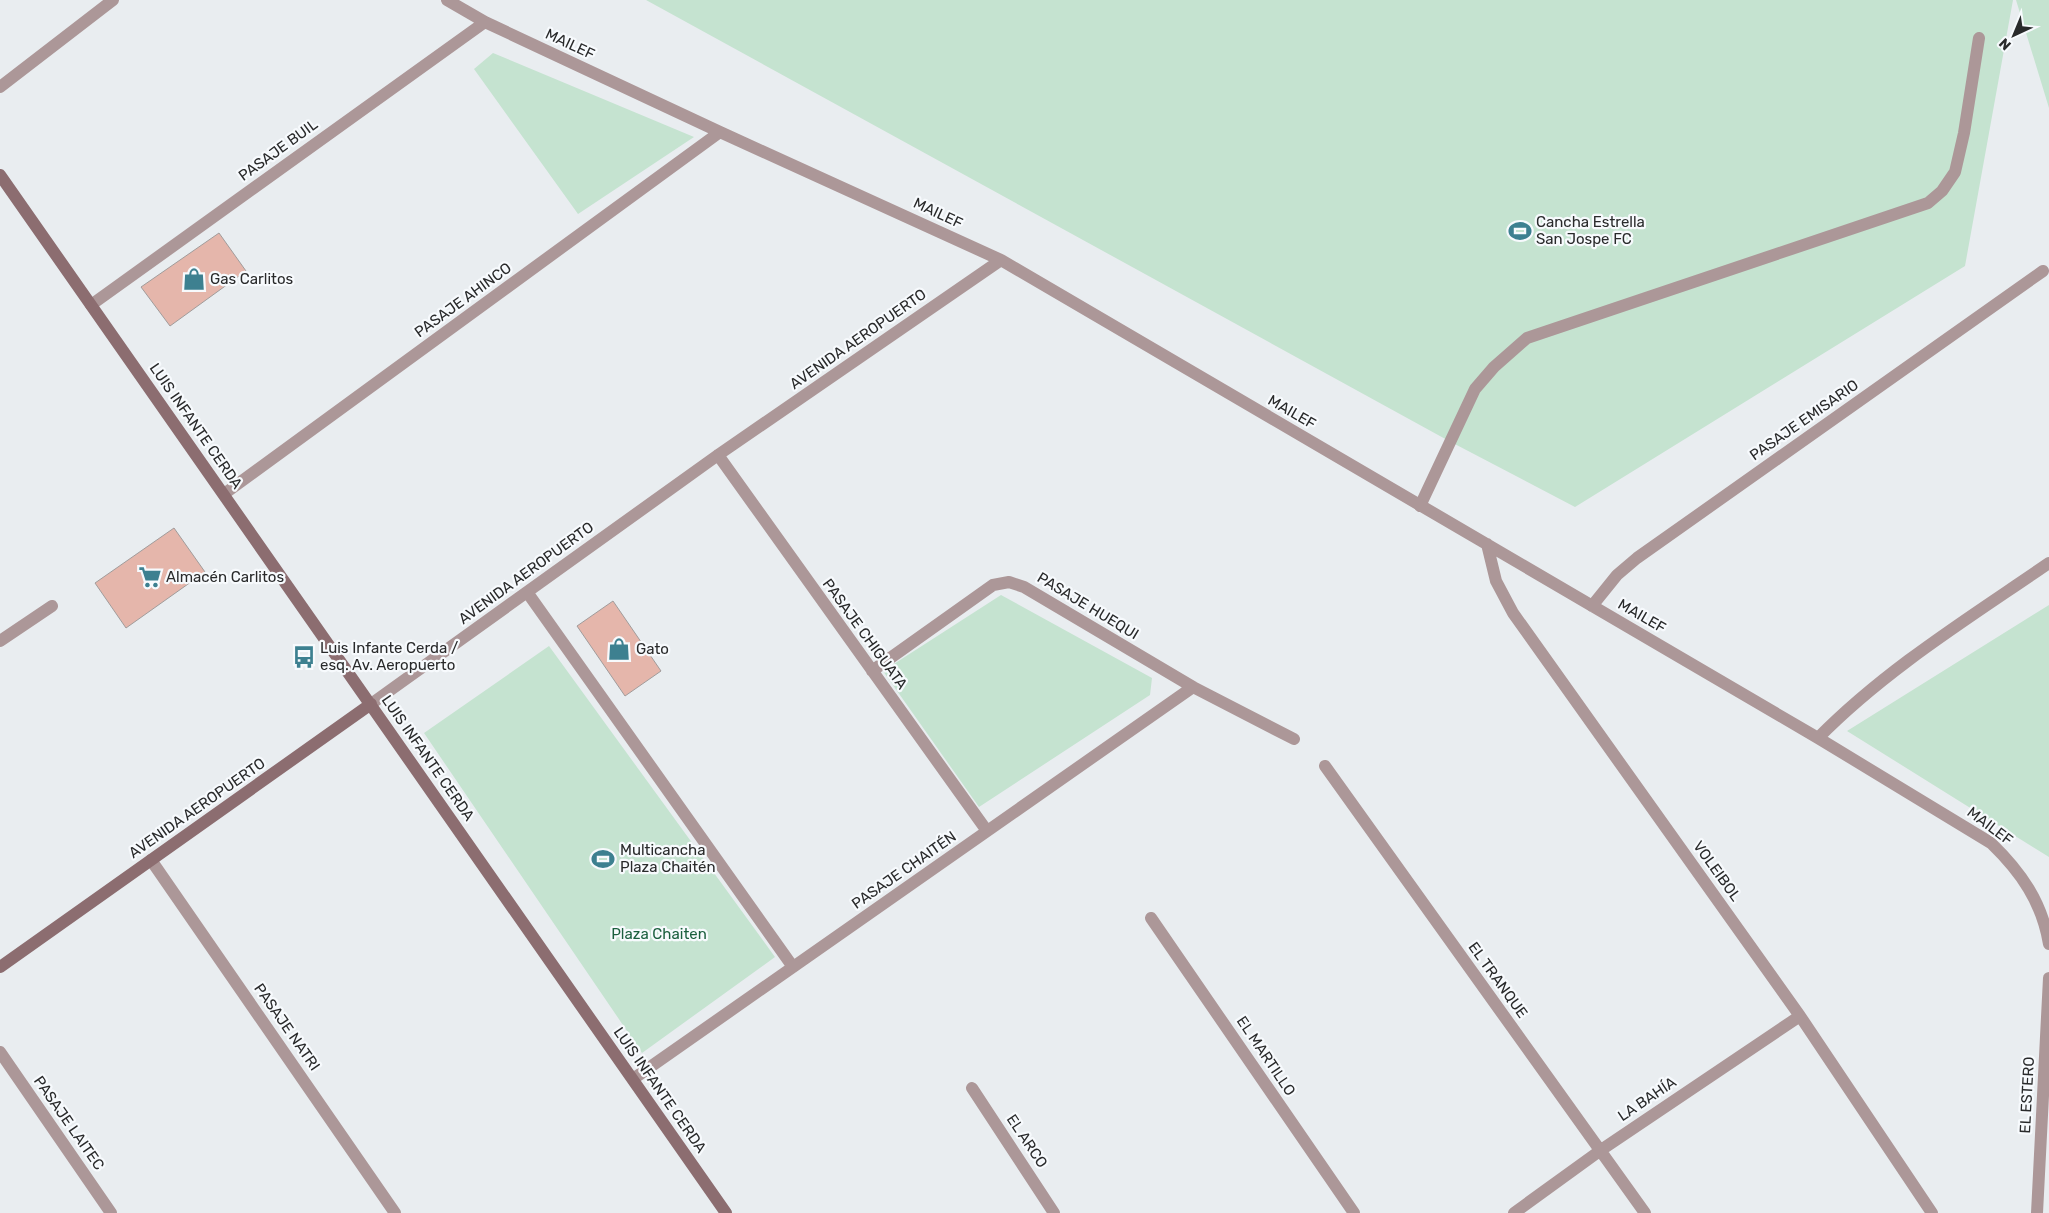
<svg xmlns="http://www.w3.org/2000/svg" width="2049" height="1213" viewBox="0 0 2049 1213" font-family="Rubik,sans-serif">
  <style>
    .green { fill: #c5e3d0 }
    .building { fill: #e5b6ab; stroke: #a19c9b }
    .lines { fill: none; stroke-linecap: round; stroke-linejoin: round }
    .lane { stroke: #ac9798; stroke-width: 12 }
    .street { stroke: #ac9798; stroke-width: 12 }
    .secondary { stroke: #8c6d70; stroke-width: 12 }
    .labels { text-anchor: middle; stroke-width: 4.5; stroke-linejoin: round; paint-order: stroke }
    .street-label { font-size: 15px; fill: #292a2b; stroke: #f7fafd }
    .poi-label { font-size: 15px; fill: #292a2b; stroke: #f7fafd; text-anchor: start }
    .park-label { font-size: 15px; fill: #1b5f3e; stroke: #f7fafd }
  </style>
  <rect width="100%" height="100%" fill="#e9edf0"/>
  <path class="green" d="M646,0h1367l-48,266 -390,241 -126,-66z
    M2016,0h33v108z
    M493,53l201,84 -116,77 -104,-145z
    M1001,595l151,83 -2,17 -171,112 -96,-136z
    M2049,605v252l-202,-126z
    M549,646l226,311 -133,96 -218,-320z"/>
  <path class="building" d="M219,233l27,38 -76,55 -29,-39z
    M174,528l31,44 -79,56 -31,-45z
    M613,601l48,70 -36,25 -48,-70z"/>
  <g class="lines">
    <path class="lane" d="M0,87l113,-87
      M1420,506l55,-117 19,-22 33,-29 401,-135 14,-12 13,-19 9,-39 15,-95"/>
    <path class="street" d="M447,0l38,22 235,110 281,128 817,478 173,105c30,29 51,59 58,101
      M91,305l394,-283
      M718,455l269,376
      M224,494l496,-362
      M1487,544l9,37 17,32 287,403 132,197
      M527,592l266,375
      M1592,606l25,-31 20,-17 406,-287
      M0,641l52,-35
      M872,671l121,-86 16,-3 15,5 169,100 101,52
      M371,704l347,-249 283,-195
      M1818,738c68,-69 151,-120 231,-175
      M1325,766l320,447
      M151,860l244,353
      M1151,918l203,295
      M0,1052l111,161
      M633,1079l560,-392
      M972,1088l82,125
      M1514,1213l87,-63 199,-134
      M2037,1213l12,-235"/>
    <path class="secondary" d="M0,175l726,1038
      M0,967l371,-263"/>
  </g>
  <defs>
    <symbol id="stadium-bare" viewBox="-9 -9 18 18"><path d="M0-5a6.5 5 0 1 0 0 10a6.5 5 0 1 0 0-10ZM-3.5-1.8h7v3.6h-7Z" fill="#3d8090" stroke="#f7fafd" stroke-width="2.5" paint-order="stroke"/></symbol>
    <symbol id="shop-bare" viewBox="-9 -9 18 18"><path d="M-5-2.5h2.3a2.7 3.5 0 0 1 5.4 0H5L5.5 6h-11ZM-1.5-2.5h3a1.5 2.3 0 0 0-3 0Z" fill="#3d8090" stroke="#f7fafd" stroke-width="2.5" paint-order="stroke"/></symbol>
    <symbol id="supermarket-bare" viewBox="-9 -9 18 18"><path d="M-6-5.5h2.5l.6 2H6L4.5 2H-2.5L-4.4-4H-6ZM-1.5 3.2a1.3 1.3 0 1 0 .1 0ZM3 3.2a1.3 1.3 0 1 0 .1 0Z" fill="#3d8090" stroke="#f7fafd" stroke-width="2.5" paint-order="stroke"/></symbol>
    <symbol id="bus-bare" viewBox="-9 -9 18 18"><path d="M-5-6H5V4H4V6H2V4H-2V6H-4V4H-5ZM-3.5-4V0h7V-4ZM-3.5 1.2v1.5H-2V1.2ZM2 1.2v1.5H3.5V1.2Z" fill="#3d8090" stroke="#f7fafd" stroke-width="2.5" paint-order="stroke"/></symbol>
  </defs>
  <g fill-rule="evenodd">
    <use href="#stadium-bare" x="1504" y="215" width="32" height="32"/>
    <use href="#shop-bare" x="178" y="263" width="32" height="32"/>
    <use href="#supermarket-bare" x="134" y="561" width="32" height="32"/>
    <use href="#shop-bare" x="603" y="633" width="32" height="32"/>
    <use href="#bus-bare" x="288" y="641" width="32" height="32"/>
    <use href="#stadium-bare" x="587" y="843" width="32" height="32"/>
  </g>
  <g class="labels">
    <g class="street-label">
      <text transform="translate(570 44) rotate(25)" y="5">MAILEF</text>
      <text transform="translate(278 150) rotate(-36)" y="5">PASAJE BUIL</text>
      <text transform="translate(938 213) rotate(25)" y="5">MAILEF</text>
      <text transform="translate(463 300) rotate(-36)" y="5">PASAJE AHINCO</text>
      <text transform="translate(858 339) rotate(-35)" y="5">AVENIDA AEROPUERTO</text>
      <text transform="translate(1292 412) rotate(30)" y="5">MAILEF</text>
      <text transform="translate(1804 420) rotate(-35)" y="5">PASAJE EMISARIO</text>
      <text transform="translate(196 426) rotate(55)" y="5">LUIS INFANTE CERDA</text>
      <text transform="translate(526 573) rotate(-36)" y="5">AVENIDA AEROPUERTO</text>
      <text transform="translate(1088 606) rotate(31)" y="5">PASAJE HUEQUI</text>
      <text transform="translate(1642 616) rotate(30)" y="5">MAILEF</text>
      <text transform="translate(865 634) rotate(54)" y="5">PASAJE CHIGUATA</text>
      <text transform="translate(428 758) rotate(55)" y="5">LUIS INFANTE CERDA</text>
      <text transform="translate(197 808) rotate(-35)" y="5">AVENIDA AEROPUERTO</text>
      <text transform="translate(1990 826) rotate(37)" y="5">MAILEF</text>
      <text transform="translate(904 870) rotate(-35)" y="5">PASAJE CHAITÉN</text>
      <text transform="translate(1717 871) rotate(54)" y="5">VOLEIBOL</text>
      <text transform="translate(1498 980) rotate(54)" y="5">EL TRANQUE</text>
      <text transform="translate(287 1027) rotate(55)" y="5">PASAJE NATRI</text>
      <text transform="translate(1266 1056) rotate(56)" y="5">EL MARTILLO</text>
      <text transform="translate(660 1090) rotate(55)" y="5">LUIS INFANTE CERDA</text>
      <text transform="translate(2027 1095) rotate(-87)" y="5">EL ESTERO</text>
      <text transform="translate(1647 1099) rotate(-34)" y="5">LA BAHÍA</text>
      <text transform="translate(69 1123) rotate(55)" y="5">PASAJE LAITEC</text>
      <text transform="translate(1027 1141) rotate(56)" y="5">EL ARCO</text>
    </g>
    <g class="poi-label">
      <text x="1536" y="227">Cancha Estrella<tspan x="1536" dy="17">San Jospe FC</tspan></text>
      <text x="210" y="284">Gas Carlitos</text>
      <text x="166" y="582">Almacén Carlitos</text>
      <text x="320" y="653">Luis Infante Cerda /<tspan x="320" dy="17">esq. Av. Aeropuerto</tspan></text>
      <text x="636" y="654">Gato</text>
      <text x="620" y="855">Multicancha<tspan x="620" dy="17">Plaza Chaitén</tspan></text>
    </g>
    <g class="park-label">
      <text x="659" y="939">Plaza Chaiten</text>
    </g>
  </g>
  <g transform="translate(2014 35) rotate(224)" stroke="#f7fafd" stroke-width="4" paint-order="stroke">
  <path d="M0-4L9 19L0 12L-9 19Z" fill="#292a2b"/>
  <text y="-8" font-size="14" font-weight="bold" text-anchor="middle" fill="#292a2b">N</text>
  </g>
</svg>
